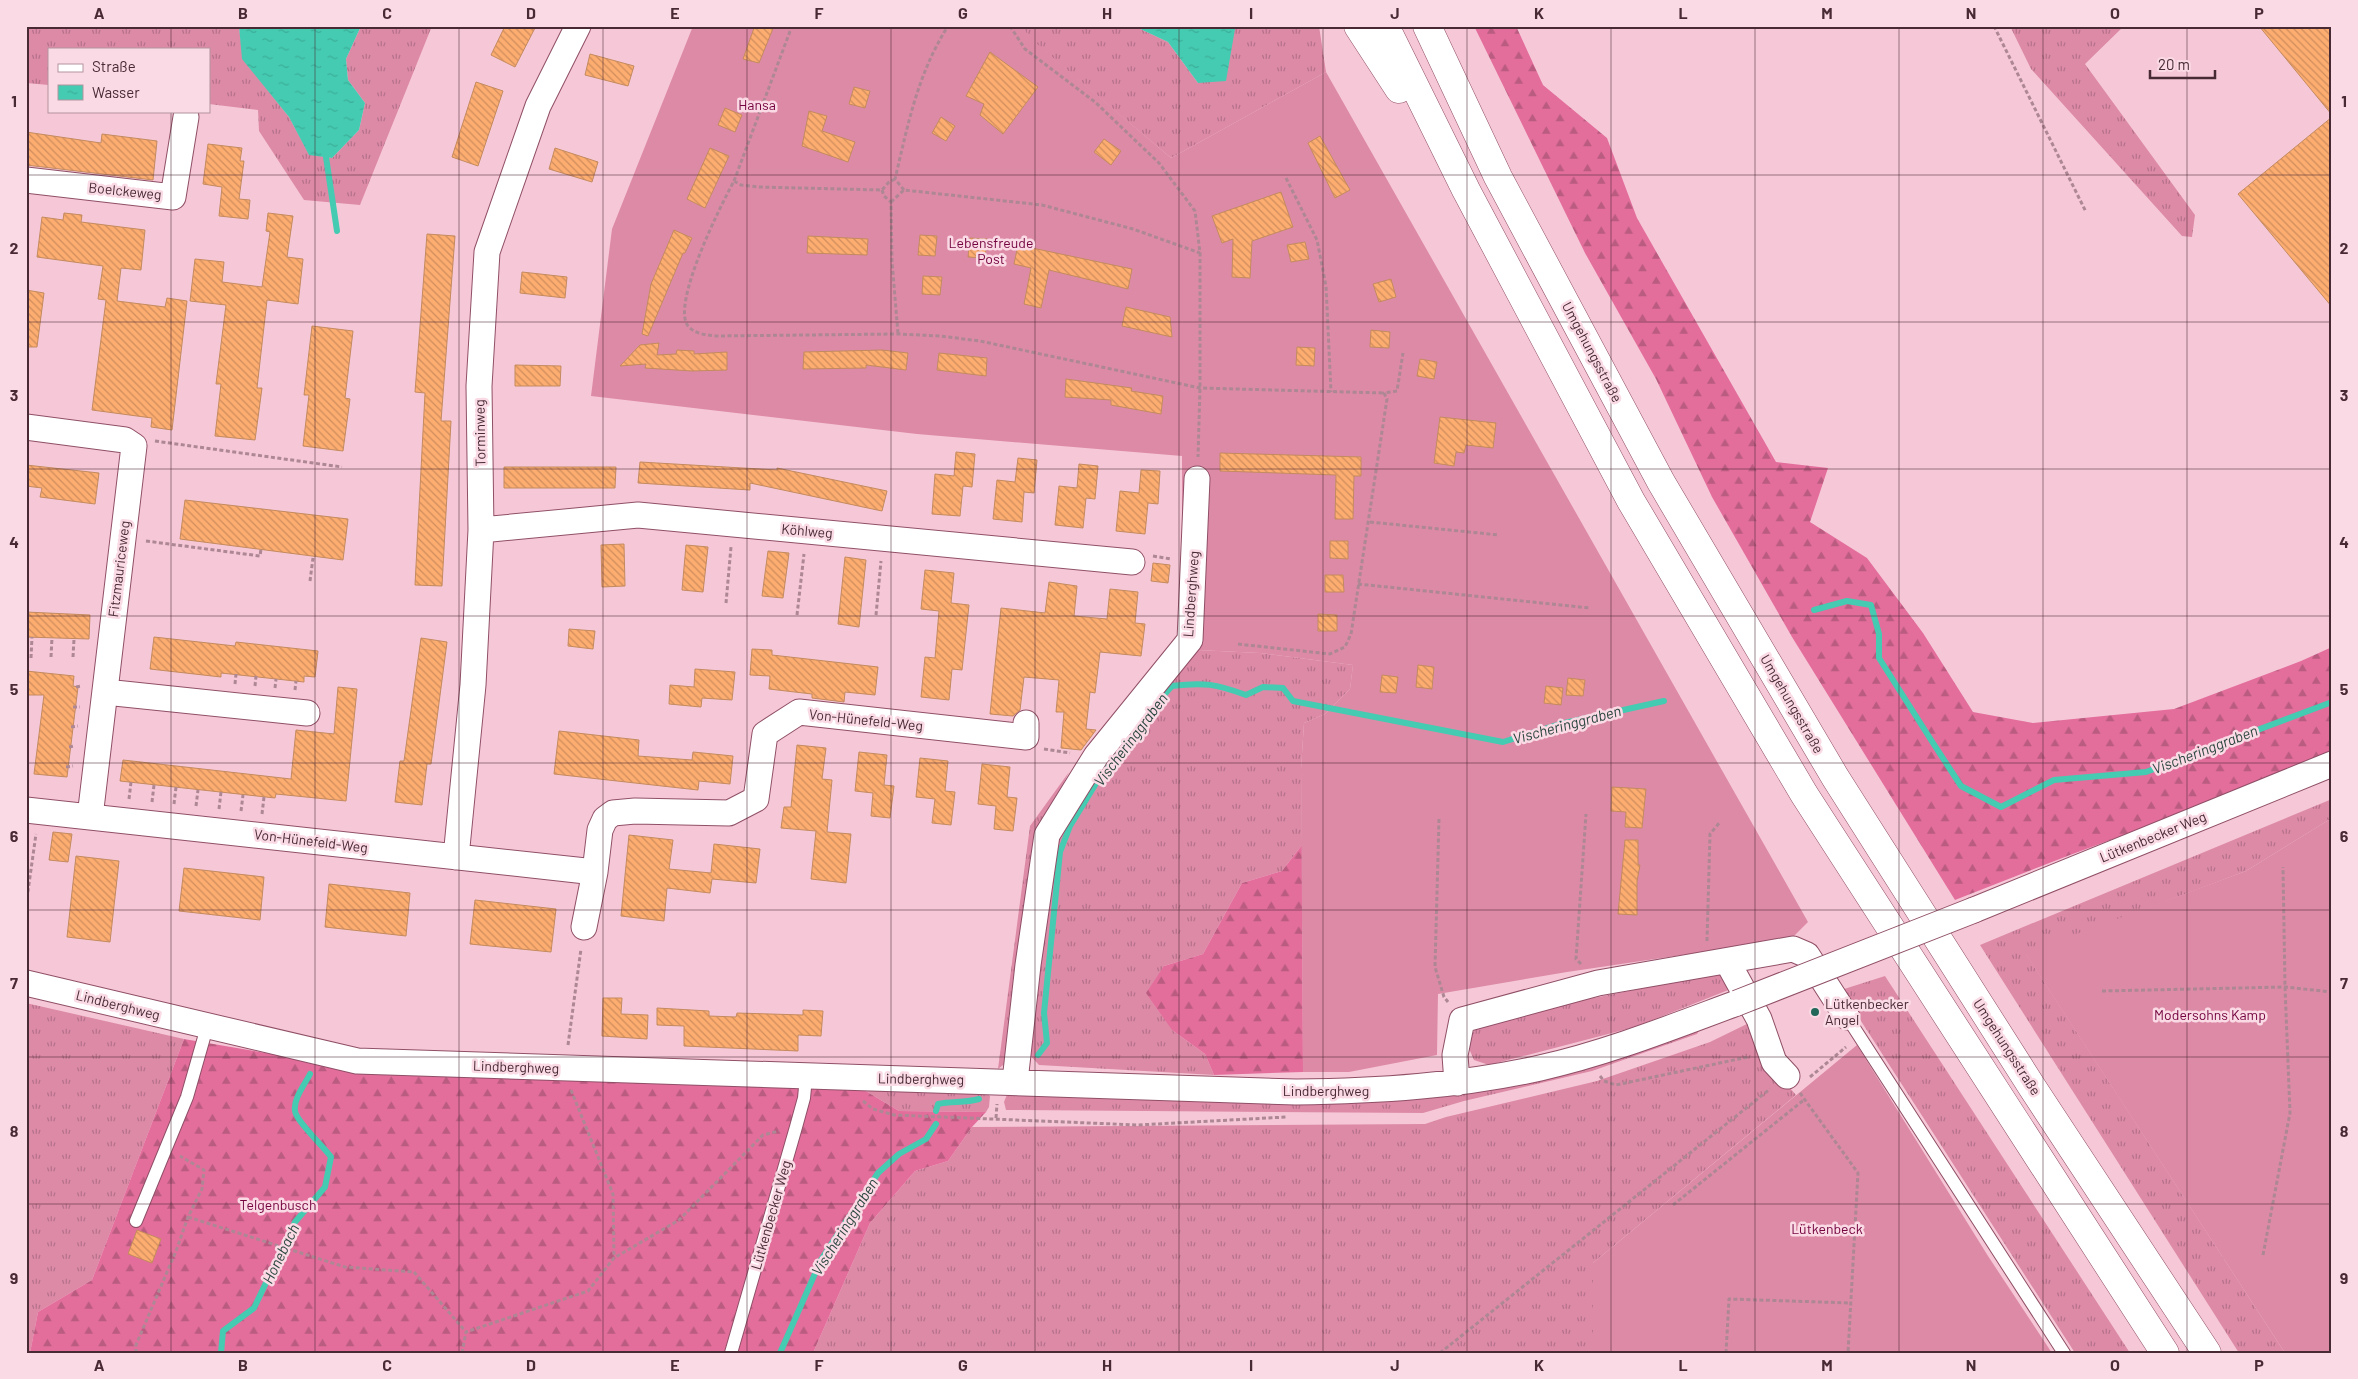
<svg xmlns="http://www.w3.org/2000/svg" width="2358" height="1379" viewBox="0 0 2358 1379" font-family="Barlow,sans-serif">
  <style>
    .grass { fill: url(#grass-tufts) }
    .forest { fill: url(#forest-firs) }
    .garden { fill: #dd8aa7 }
    .water { fill: url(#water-ripples) }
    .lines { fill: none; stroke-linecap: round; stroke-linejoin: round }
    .stream { stroke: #44cbb1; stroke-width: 6 }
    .building { fill: url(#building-back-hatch); stroke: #c48a5f }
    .service-casing { stroke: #904f67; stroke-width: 14 }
    .minor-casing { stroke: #904f67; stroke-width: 27 }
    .trunk-casing { stroke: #904f67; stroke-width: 29 }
    .path { stroke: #ae8794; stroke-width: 3; stroke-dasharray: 4 2.5; stroke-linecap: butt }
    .service { stroke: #fff; stroke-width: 12 }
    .minor { stroke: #fff; stroke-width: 25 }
    .trunk { stroke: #fff; stroke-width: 28 }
    .minor-bridge-casing { stroke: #904f67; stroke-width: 27; stroke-linecap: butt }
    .minor-bridge { stroke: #fff; stroke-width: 25 }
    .grid { fill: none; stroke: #482a35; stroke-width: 1; stroke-opacity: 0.55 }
    .poi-dot { fill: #22675a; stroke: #fadae4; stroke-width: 2 }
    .labels { text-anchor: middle; stroke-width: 5; stroke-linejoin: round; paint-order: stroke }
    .park-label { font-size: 14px; fill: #73023e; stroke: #fadae4 }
    .street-label { font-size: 14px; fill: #482a35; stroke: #fadae4 }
    .poi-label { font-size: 14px; fill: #482a35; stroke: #fadae4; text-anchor: start }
    .water-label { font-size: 15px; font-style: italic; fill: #29453f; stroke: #fadae4 }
    .neatline { fill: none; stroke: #482a35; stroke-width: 2 }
    .grid-label { font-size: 16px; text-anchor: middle; font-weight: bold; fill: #482a35 }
  </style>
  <defs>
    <pattern id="grass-tufts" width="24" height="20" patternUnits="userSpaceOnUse" patternTransform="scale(1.25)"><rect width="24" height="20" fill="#dd8aa7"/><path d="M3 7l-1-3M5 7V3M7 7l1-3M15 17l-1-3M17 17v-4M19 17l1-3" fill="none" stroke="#b57189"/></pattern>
    <pattern id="forest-firs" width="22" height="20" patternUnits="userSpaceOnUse" patternTransform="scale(1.25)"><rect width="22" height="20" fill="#e36e9c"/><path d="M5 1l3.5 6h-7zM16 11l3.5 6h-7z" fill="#ba5b80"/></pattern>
    <pattern id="water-ripples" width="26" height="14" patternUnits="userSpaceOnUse" patternTransform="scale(1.25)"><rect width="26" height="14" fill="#44cbb1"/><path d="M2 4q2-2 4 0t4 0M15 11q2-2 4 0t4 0" fill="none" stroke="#3dae99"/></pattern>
    <pattern id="building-back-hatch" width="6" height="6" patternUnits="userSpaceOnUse" patternTransform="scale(1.25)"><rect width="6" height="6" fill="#fdad70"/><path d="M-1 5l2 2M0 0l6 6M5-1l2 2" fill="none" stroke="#cf8d5d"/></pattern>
  </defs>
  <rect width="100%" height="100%" fill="#f6c8d7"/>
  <path class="grass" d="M26,26h213l4,33 46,58 20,37 23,4 27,-28 6,-27 -17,-23 -2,-21 15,-33h71l-72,179 -56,-5 -45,-69 -1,-21 -49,-6v-55h-160v36l-23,-2z
    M1022,26h112l34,16 30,41 37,-54 -2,-3h86l7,46 -155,86 -142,-120z
    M2010,26h114l-39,38 110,151 -3,22 -10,-1 -151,-167z
    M1197,650l63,3 93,12 -3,24 -25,25 -21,9 -3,46 1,76 -20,26 -40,12 -39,71 -39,12 8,64 33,24 9,21 -175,-10 -11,-12 27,-217 25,-46z
    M1069,772l-27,57 -35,233 -9,7 32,-243z
    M2332,799v19l-86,53 -220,83 259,399h-46l-259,-408z
    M1725,972l11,15 -101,40 -146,38 -15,-5 -7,-16 8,-15 17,-11z
    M1885,976l245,377h-55l-234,-363z
    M26,1003l158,36 -92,241 -54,32 -8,41h-4z
    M1751,1022l16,39 29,34 -203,168v90h-780l57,-130 45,-52 33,-10 24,-34 453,-3 21,-7 151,-36 113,-39z
    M1702,1026l-5,8 -105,37 -128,30 -41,12 -417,-3 -2,-8 4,-10 300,9 106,-2 47,-4 30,-8z
    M859,1087l124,4 7,5 -1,11 -3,5 -87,-1z"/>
  <path class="forest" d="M1474,26h42l27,59 64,53 30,80 139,244 52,6 -18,54 57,36 56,75 50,79 60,11 141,-14 127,-48 31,-14v105l-141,58 -121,45 -115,45 -163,-263 -80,-140 -56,-118 -71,-126z
    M1302,845l1,227 -89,3 -9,-21 -33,-24 -26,-37 18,-27 39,-12 39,-71 40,-12z
    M184,1039l105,18 570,30 40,24 87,1 -14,15 -24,34 -33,10 -45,52 -57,130h-783l8,-41 54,-32z"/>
  <path class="garden" d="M693,26h329l8,12 141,120 155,-86 482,850 -17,17 -224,33 -129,22 -1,61 -88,17h-46l-2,-303 3,-46 21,-9 25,-25 3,-24 -93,-12 -63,-3 -15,-29v-165l-265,-22 -326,-38 21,-167z
    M2332,818v535h-47l-260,-400 221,-82z
    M1857,1045l131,211 64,97h-459v-90z"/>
  <path class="water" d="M239,26h122l-15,33 2,21 17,23 -6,27 -27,28 -23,-3 -20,-38 -47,-58z
    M1134,26h99l2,3 -9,52 -28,2 -30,-41z"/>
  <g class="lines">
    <path class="stream" d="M326,157l11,74
      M1814,610l33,-9 24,4 8,29v24l54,85 28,43 40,21 53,-27 92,-8 186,-70
      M1038,1055l9,-12 -3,-30 16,-161 10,-26 33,-54 41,-55 28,-31c32,-4 44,-2 74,9l17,-8 20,1 10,13 210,41 57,-18 104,-23
      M936,1111l2,-7c14,-3 27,-1 41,-5
      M221,1353l2,-22 31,-23 41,-86 30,-35 6,-30c-7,-10 -35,-36 -36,-46 -2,-12 10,-27 15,-37
      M780,1353l41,-93 57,-87 21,-19 27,-15 10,-15"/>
  </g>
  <path class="building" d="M505,26h31l-21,41 -24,-12z
    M757,26h17l-15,37 -16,-4 11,-31 2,1z
    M2259,26h73v89z
    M990,52l48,35 -35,47 -23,-19 4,-11 -18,-8z
    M590,54l44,12 -6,20 -43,-11z
    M476,82l27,9 -25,75 -26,-9z
    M854,87l16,4 -5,17 -16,-4z
    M725,108l17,7 -7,17 -17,-7z
    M809,111l18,5 -5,15 33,11 -7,20 -46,-16z
    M941,117l14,9 -9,15 -14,-8z
    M2332,117v190l-94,-113z
    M26,132l75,11 1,-9 55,7 -4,39 -127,-15z
    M1320,136l30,54 -15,8 -27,-55z
    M1104,139l17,12 -10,14 -17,-13z
    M208,144l34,4 -2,13h4l-5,38 11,1 -2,19 -29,-3 3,-29 -19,-3z
    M555,148l43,14 -6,20 -43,-13z
    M710,148l19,8 -24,52 -18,-9z
    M1281,192l12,35 -41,14 -2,37 -18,-1 1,-38 -11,4 -10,-27z
    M64,213l18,2 -1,7 64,8 -4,40 -20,-2 -4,33 48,6 2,-9 20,3 -15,129 -21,-3 1,-9 -60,-8 14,-110 -8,-1 5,-33 -66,-9 5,-40 21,3z
    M268,213l25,3 -6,41 16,2 -5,45 -31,-4 -10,88h5l-7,52 -40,-4 6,-52h-5l10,-79 -36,-4 5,-42 29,3 -2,20 40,5 8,-55 -4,-1z
    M674,230l18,8 -7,15h-2l-35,83 -6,-2 9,-50z
    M427,234l28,2 -14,185h10l-9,165 -27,-1 10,-192 -10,-1z
    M920,235l17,1 -2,20 -17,-1z
    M808,236l60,3 -1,16 -60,-2z
    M970,238l17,1 -2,19 -17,-1z
    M1305,242l4,17 -18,3 -4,-17z
    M1018,245l114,24 -4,20 -79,-19 -8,38 -17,-4 7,-36 -17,-4z
    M522,272l45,5 -2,21 -45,-5z
    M923,276l19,1 -2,18 -18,-1z
    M1391,279l5,18 -17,5 -6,-18z
    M26,290l18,3 -7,54h-11z
    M1126,307l44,10 2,20 -50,-11z
    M312,326l41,5 -8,67 5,1 -7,52 -40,-5 6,-51h-5z
    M1371,330l19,2 -1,16 -19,-1z
    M659,343l-2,12 19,-1 1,-4 17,1v3l33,-2v18l-35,1 -47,-3 1,-4 -26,2 20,-21z
    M1297,347l18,1 -1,18 -18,-1z
    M882,350l26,3 -2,17 -40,-5v3l-63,1 1,-17z
    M939,353l48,5 -1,18 -49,-6z
    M1420,359l17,3 -3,17 -17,-3z
    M515,365l46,1 -1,20h-45z
    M1066,379l66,9 -1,3 32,5 -2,18 -50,-9v-5l-46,-3z
    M1440,417l56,6 -3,25 -27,-3 -2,8 -8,-1 -2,14 -20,-3z
    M956,452l19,2 -3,33 -9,-1 -3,30 -28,-2 3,-40 19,2z
    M1220,453l141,4v19h-7l-1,43h-18l1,-44 -116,-4z
    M1018,458l19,2 -3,33 -10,-1 -2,30 -29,-3 4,-39 18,2z
    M640,462l137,8v-2l110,23 -5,20 -132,-28v7l-112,-7z
    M1079,464l19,2 -3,33 -9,-1 -3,30 -28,-3 4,-39 18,2z
    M26,465l73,8 -4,31 -55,-7 2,-9 -16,-2z
    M504,467h112l-1,21h-111z
    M1141,470l19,1 -2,33 -10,-1 -3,31 -29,-3 4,-40 19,2z
    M185,500l163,19 -5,41 -163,-21z
    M1330,541h18v18l-18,-1z
    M624,544l1,42 -23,1 -1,-42z
    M686,545l22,2 -5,45 -21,-2z
    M768,551l21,2 -6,45 -21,-2z
    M845,557l21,3 -7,67 -21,-3z
    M1153,563l17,2 -2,18 -17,-2z
    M925,570l29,3 -3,30 18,2 -7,65 -10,-1 -3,31 -28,-3 4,-40 10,1 4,-47 -18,-2z
    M1325,575h18l1,17h-19z
    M1049,582l28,4 -3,30 33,3 3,-30 28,3 -3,31 10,1 -4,32 -41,-4 -5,41 -5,-1 -4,37 10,1 -15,20 -20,-2 3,-36h-8l3,-32 -35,-3 -4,33 -7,6 -23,-2 11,-106 44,5z
    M26,612l64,3 -1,24 -63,-2z
    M1318,614l19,1v16h-19z
    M569,629l26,2 -2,18 -25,-3z
    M154,637l81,9 1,-4 82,9 -3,26 -11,-1v6l-83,-9v4l-71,-8z
    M421,638l26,4 -16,122h-4l-5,41 -27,-3 5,-41h4z
    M752,649l20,1v5l106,12 -3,28 -30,-3 -1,10 -32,-4v-4l-43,-5 1,-13 -20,-1z
    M1418,665l16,2 -2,22 -16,-2z
    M695,669l40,3 -3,28 -30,-2 -1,9 -32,-3 1,-19 24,2z
    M26,671l48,5 -1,10 5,1 -11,90 -33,-3 10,-79h-18z
    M1382,675l16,2 -2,16 -16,-1z
    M1568,678l17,2 -2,16 -17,-1z
    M1546,686l17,2 -2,17 -17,-2z
    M338,687l19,2 -11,112 -70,-7 -1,4 -155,-17 3,-21 168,19 5,-49 38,4z
    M559,731l80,9 -1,16 54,4 1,-8 40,4 -3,28 -31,-3 -1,9 -144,-16z
    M797,745l29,3 -4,31 10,1 -5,52 24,2 -5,49 -35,-4 5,-48 -35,-3 3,-21h7z
    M859,752l28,3 -3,30 10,1 -4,32 -19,-2 2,-23 -18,-2z
    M920,758l28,3 -3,30 10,1 -4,33 -19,-2 3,-24 -19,-2z
    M982,764l28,3 -3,30 10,1 -4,33 -19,-2 2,-23 -18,-2z
    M1612,787l34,2 -4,39 -17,-1 1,-15 -15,-1z
    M53,832l19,2 -4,28 -19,-2z
    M629,835l44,5 -4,29 42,4 3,-29 46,5 -4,34 -44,-4 -2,14 -43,-5 -3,33 -43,-5z
    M1625,840h13v25h2l-3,16v34l-19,-1z
    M76,856l43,5 -9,81 -43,-5z
    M184,868l80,9 -4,43 -81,-9z
    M329,884l81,9 -4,43 -81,-9z
    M475,900l81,9 -5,43 -81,-8z
    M603,998h19l-1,16 27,1 -1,24 -45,-3z
    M657,1008l52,3v5l27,1 1,-4 66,2v-5l20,1 -2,25 -23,-1v16l-114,-5v-20l-27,-1z
    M137,1230l24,9 -9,24 -24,-9z"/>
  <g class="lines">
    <defs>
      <path id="service" d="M1847,1017l217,336
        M136,1221l51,-124 20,-70
        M731,1353l65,-226 8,-29 2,-21"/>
      <path id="minor" d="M26,180l147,17 13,-80
        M26,427l99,13 9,6 -44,371
        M481,530l157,-15 494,47
        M105,692l202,21
        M26,810l569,62
        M456,857l17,-172 8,-155 -2,-144 8,-134 51,-146 40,-80
        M1974,910l358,-146
        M584,927l11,-55 5,-42 5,-11 8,-6 22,-2 94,2 27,-14 9,-65 34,-22 227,25v-14
        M1727,961l32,58 15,43 13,14
        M26,983l331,78 939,31c82,-1 163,-6 244,-24 67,-15 132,-41 197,-65
        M1015,1081l13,-116 19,-130 49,-79 94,-116 7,-161
        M1457,1083l-2,-28 7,-35 136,-37 195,-34 14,6 40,62"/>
      <path id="trunk" d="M1358,26l41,63
        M1385,26l81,164 165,311 173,293 361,559
        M1427,26l71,151 163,305 174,295 197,310 175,266"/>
    </defs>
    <use href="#service" class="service-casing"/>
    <use href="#minor" class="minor-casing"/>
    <use href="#trunk" class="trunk-casing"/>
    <path class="path" d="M1010,26l15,23 70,53 64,61 36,48 5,42v135l-2,69
      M1994,26l92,186
      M1286,178l31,62 9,46 5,106
      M895,179l-6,3 -7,8 -123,-3 -18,-2 -7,-4c-13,24 -63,123 -46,145 7,8 18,9 28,10l182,-2 42,2 40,5 220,47 184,5
      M734,181l58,-155
      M882,190l2,6 7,6 1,59 6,73
      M904,190l-9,-11c13,-54 22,-104 53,-153
      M891,202l13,-12 138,15 91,24 67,24
      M155,441l187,26
      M1370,522l129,13
      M146,541l114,15 1,-7
      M1153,556l18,3
      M310,581l3,-23
      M1358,584l232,24
      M726,603l5,-56
      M797,615l7,-61
      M876,615l5,-54
      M1238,644l92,10 15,-7 6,-13 36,-235 -3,-6 13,-2 6,-38
      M51,657l1,-19
      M73,657l1,-18
      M31,658l1,-21
      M235,684l1,-10
      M255,686l1,-10
      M76,687l6,-1
      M275,688l1,-9
      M295,690l1,-9
      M73,707h7
      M71,727l7,-1
      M69,747l6,-1
      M1044,749l26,4
      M66,767l7,-1
      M129,799l2,-17
      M152,802l2,-17
      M174,804l2,-17
      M196,806l2,-16
      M219,809l2,-17
      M241,811l2,-16
      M262,814l2,-17
      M1439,819l-4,148 9,30 4,5
      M26,905l10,-71
      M1707,941l3,-107 10,-12
      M1581,964l-5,-5 10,-145
      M2102,991l183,-4 47,5
      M568,1045l13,-96
      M1600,1076l4,5 12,4 132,-28
      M1810,1077l36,-30
      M571,1090l42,104 1,64
      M1800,1093l58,80 -10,180
      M863,1101l10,8 21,6 244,10 148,-8
      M996,1118l1,-14
      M1673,1205l132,-106
      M188,1217l157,50 69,5 52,60
      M2263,1255l27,-142 -5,-126 -2,-120
      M136,1353v-8l40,-94 12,-34 14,-28 2,-19 -24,-14
      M462,1353l4,-21 122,-41 26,-33 65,-38 84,-85 16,-4
      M1440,1353l330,-264
      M1726,1353l3,-54 122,4"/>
    <use href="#service" class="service"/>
    <use href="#minor" class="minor"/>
    <use href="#trunk" class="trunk"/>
    <defs>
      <path id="minor-bridge" d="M1737,1003l237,-93"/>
    </defs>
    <use href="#minor-bridge" class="minor-bridge-casing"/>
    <use href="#minor-bridge" class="minor-bridge"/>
  </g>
  <path class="grid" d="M171,26v23M315,26v1327M459,26v1327M603,26v1327M747,26v1327M891,26v1327M1035,26v1327M1179,26v1327M1323,26v1327M1467,26v1327M1611,26v1327M1755,26v1327M1899,26v1327M2043,26v1327M2187,26v1327M171,111v1242M26,175h2306M26,322h2306M26,469h2306M26,616h2306M26,763h2306M26,910h2306M26,1057h2306M26,1204h2306"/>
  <circle class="poi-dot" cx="1815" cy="1012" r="5"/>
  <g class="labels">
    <g class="park-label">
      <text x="757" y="110">Hansa</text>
      <text x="991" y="248">Lebensfreude<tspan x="991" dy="16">Post</tspan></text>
      <text x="2210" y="1020">Modersohns Kamp</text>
      <text x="278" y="1210">Telgenbusch</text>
      <text x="1827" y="1234">Lütkenbeck</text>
    </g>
    <g class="street-label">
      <text transform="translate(125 191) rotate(6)" y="5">Boelckeweg</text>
      <text transform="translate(1592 352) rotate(62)" y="5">Umgehungsstraße</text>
      <text transform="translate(480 433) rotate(-91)" y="5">Torminweg</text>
      <text transform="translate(807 531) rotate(5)" y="5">Köhlweg</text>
      <text transform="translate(119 569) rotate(-83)" y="5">Fitzmauriceweg</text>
      <text transform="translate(1191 594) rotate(-86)" y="5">Lindberghweg</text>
      <text transform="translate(1792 704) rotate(60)" y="5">Umgehungsstraße</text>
      <text transform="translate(866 720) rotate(6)" y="5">Von-Hünefeld-Weg</text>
      <text transform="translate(2153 837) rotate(-22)" y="5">Lütkenbecker Weg</text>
      <text transform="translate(311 841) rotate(7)" y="5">Von-Hünefeld-Weg</text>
      <text transform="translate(118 1005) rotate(14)" y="5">Lindberghweg</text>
      <text transform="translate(2007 1047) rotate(57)" y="5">Umgehungsstraße</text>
      <text transform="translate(516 1067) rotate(2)" y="5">Lindberghweg</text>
      <text transform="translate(921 1079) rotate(1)" y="5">Lindberghweg</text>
      <text x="1326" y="1096">Lindberghweg</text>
      <text transform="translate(771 1215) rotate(-74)" y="5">Lütkenbecker Weg</text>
    </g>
    <g class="poi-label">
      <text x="1825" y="1009">Lütkenbecker<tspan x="1825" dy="16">Angel</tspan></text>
    </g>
    <g class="water-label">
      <text transform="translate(1567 725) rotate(-15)" y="5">Vischeringgraben</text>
      <text transform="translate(1131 740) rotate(-53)" y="5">Vischeringgraben</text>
      <text transform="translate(2205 750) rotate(-21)" y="5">Vischeringgraben</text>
      <text transform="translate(845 1227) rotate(-58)" y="5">Vischeringgraben</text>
      <text transform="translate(281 1254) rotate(-64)" y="5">Honebach</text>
    </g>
  </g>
  <rect width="2358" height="1379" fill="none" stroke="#fadae4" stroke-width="55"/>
  <rect x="48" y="48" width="162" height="65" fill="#fadae4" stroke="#b3949e"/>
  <rect x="58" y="64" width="25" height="8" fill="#ffffff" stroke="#b3949e"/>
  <text x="92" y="72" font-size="15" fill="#482a35">Straße</text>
  <rect x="58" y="85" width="25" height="15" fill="url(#water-ripples)" stroke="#b3949e"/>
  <text x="92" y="98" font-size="15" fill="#482a35">Wasser</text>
  <path d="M2150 70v8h65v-8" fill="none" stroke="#482a35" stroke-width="2.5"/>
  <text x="2158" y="70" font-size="15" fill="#482a35" stroke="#fadae4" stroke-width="4" paint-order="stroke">20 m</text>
  <rect x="28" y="28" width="2302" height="1324" class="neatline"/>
  <g class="grid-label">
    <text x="99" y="19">A</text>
    <text x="243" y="19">B</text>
    <text x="387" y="19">C</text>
    <text x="531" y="19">D</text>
    <text x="675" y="19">E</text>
    <text x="819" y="19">F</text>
    <text x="963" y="19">G</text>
    <text x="1107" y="19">H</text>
    <text x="1251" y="19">I</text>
    <text x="1395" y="19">J</text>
    <text x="1539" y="19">K</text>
    <text x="1683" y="19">L</text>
    <text x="1827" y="19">M</text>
    <text x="1971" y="19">N</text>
    <text x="2115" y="19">O</text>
    <text x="2259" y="19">P</text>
    <text x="14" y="107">1</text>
    <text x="2344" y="107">1</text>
    <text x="14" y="254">2</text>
    <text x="2344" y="254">2</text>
    <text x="14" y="401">3</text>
    <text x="2344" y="401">3</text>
    <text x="14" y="548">4</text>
    <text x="2344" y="548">4</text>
    <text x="14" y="695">5</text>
    <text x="2344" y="695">5</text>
    <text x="14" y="842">6</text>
    <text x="2344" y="842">6</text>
    <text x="14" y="989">7</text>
    <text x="2344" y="989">7</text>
    <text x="14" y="1137">8</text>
    <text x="2344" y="1137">8</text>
    <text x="14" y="1284">9</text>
    <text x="2344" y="1284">9</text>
    <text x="99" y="1371">A</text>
    <text x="243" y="1371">B</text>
    <text x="387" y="1371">C</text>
    <text x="531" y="1371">D</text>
    <text x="675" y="1371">E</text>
    <text x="819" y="1371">F</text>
    <text x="963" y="1371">G</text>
    <text x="1107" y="1371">H</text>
    <text x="1251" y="1371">I</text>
    <text x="1395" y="1371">J</text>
    <text x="1539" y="1371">K</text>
    <text x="1683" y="1371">L</text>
    <text x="1827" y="1371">M</text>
    <text x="1971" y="1371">N</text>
    <text x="2115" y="1371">O</text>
    <text x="2259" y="1371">P</text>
  </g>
</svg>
